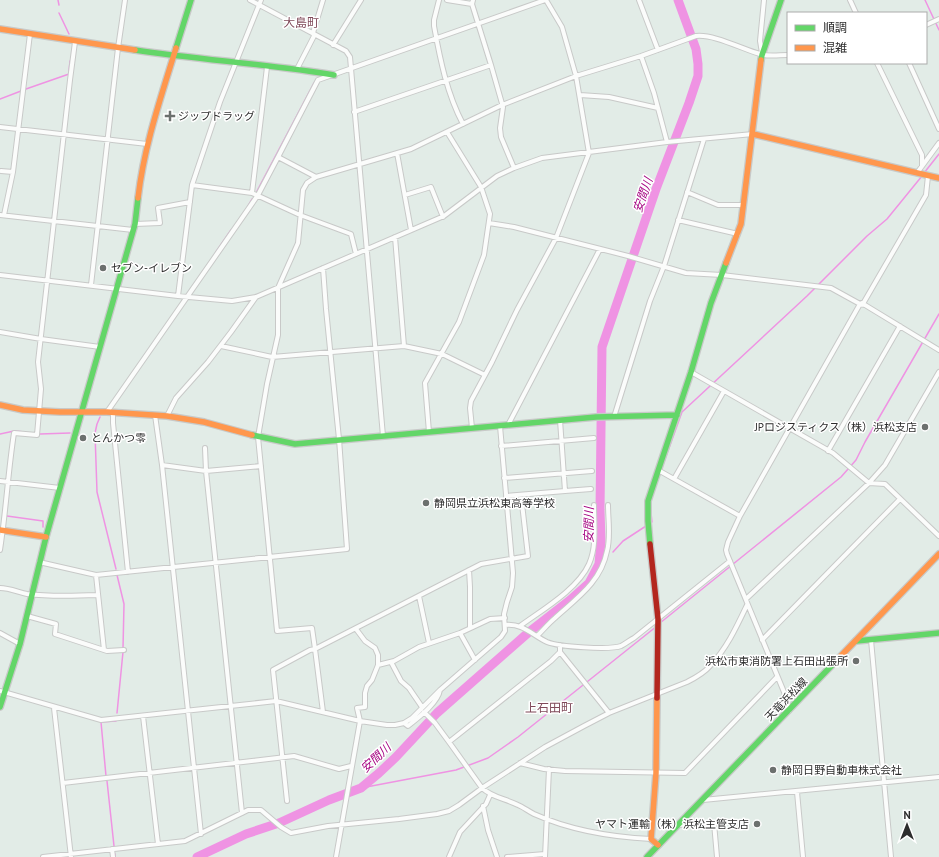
<svg xmlns="http://www.w3.org/2000/svg" width="939" height="857" viewBox="0 0 939 857" font-family="'PT Sans','Noto Sans JP',sans-serif">
  <style>
    .lines { fill: none; stroke-linecap: round; stroke-linejoin: round }
    .stream { stroke: #ef93e3; stroke-width: 1.5 }
    .river { stroke: #ef93e3; stroke-width: 9 }
    .street-casing { stroke: #c8c9c8; stroke-width: 6 }
    .fast-casing { stroke: #c8c9c8; stroke-width: 8 }
    .slow-casing { stroke: #c8c9c8; stroke-width: 8 }
    .jam-casing { stroke: #c8c9c8; stroke-width: 8 }
    .street { stroke: #fbfcfb; stroke-width: 4 }
    .fast { stroke: #63d668; stroke-width: 5.5 }
    .slow { stroke: #ff974d; stroke-width: 5.5 }
    .jam { stroke: #b3261e; stroke-width: 5.5 }
    .poi-dot { fill: #6c706e; stroke: #fff; stroke-width: 1.5 }
    .labels { text-anchor: middle; stroke-width: 3; stroke-linejoin: round; paint-order: stroke }
    .poi-label { font-size: 11px; fill: #2d2d2d; stroke: #fff; text-anchor: start }
    .street-label { font-size: 11px; fill: #2d2d2d; stroke: #fff }
    .neighbourhood-label { font-size: 12px; fill: #804a5a; stroke: #fff }
    .water-label { font-size: 12px; font-style: italic; fill: #a60783; stroke: #fff }
  </style>
  <rect width="100%" height="100%" fill="#e2ece7"/>
  <g class="lines">
    <path class="stream" d="M58,0l1,5
      M925,0l14,30
      M59,13l10,21
      M69,71l1,-10
      M26,89l43,-15
      M0,99l21,-8
      M924,173l15,-19
      M257,191l57,-108
      M248,206l4,-7
      M216,252l15,-22
      M100,417l-3,7 -2,9 2,59 19,77
      M0,434l14,-3 11,1
      M40,434l30,-1
      M656,484l26,-72 125,-116 60,-60 20,-17 35,-43
      M7,516l36,5v6
      M649,524l3,-2 -1,-9
      M613,552l10,-11 23,-15
      M117,575l7,29 -1,44
      M660,623l181,-146 15,-17 9,-18 74,-128
      M117,713l6,-61
      M106,776l-5,-54 15,-1
      M107,781l7,65
      M361,788l95,-18 32,-12 30,-21 139,-111
      M115,854v3"/>
    <path class="river" d="M197,857l49,-23 33,-11 50,-23 32,-12 18,-15 17,-16 41,-44 92,-81 41,-32 19,-17 10,-19 2,-23 -1,-31 2,-163 54,-158 33,-86 9,-27v-12l-2,-15 -18,-49"/>
    <defs>
      <path id="street" d="M250,0l96,51 4,6 33,379
        M439,0l-5,20v6c6,33 13,68 29,98
        M447,0l25,4
        M473,0l-1,4 19,61 12,42 -3,21 1,9 13,31
        M639,0l19,50
        M850,0l6,13
        M926,25l13,-6
        M333,45l28,-45
        M762,53l-2,-12 4,-41
        M641,56l13,37 13,49
        M877,63l45,92v11
        M909,63l30,66
        M267,67l-15,126 48,22 51,19 5,20
        M297,69l17,-33 -1,-3 10,-33
        M580,95l29,2 49,11
        M354,112l137,-47
        M0,127l147,17
        M397,153l14,77
        M278,157l40,-77 227,-80
        M1,171l12,1
        M917,173l22,-30
        M192,185l60,8
        M687,192l31,13h26
        M405,195l26,-8 12,30
        M0,215l133,15
        M4,215l9,-43 17,-138
        M678,220l60,14
        M489,223l25,4 114,29 58,17 36,2 109,13 29,16 5,1 74,45
        M135,224l25,-1 -2,-15 32,-6
        M395,237l9,109
        M0,275l178,21 54,5 24,-4 188,-81 53,-40 17,-8 28,-10 125,-16 86,-8
        M91,285l27,-237 7,-48
        M178,296l14,-111 28,-83 41,-102
        M0,332l41,7 59,8
        M221,346l51,11 132,-11 38,8 43,21
        M691,372l142,81 36,30 16,1 54,52
        M107,412l151,-217 20,-38 38,20 95,-28 91,-44 74,-29 65,-20 55,-20c18,-2 46,13 64,18 8,3 19,1 28,1
        M113,412v11l15,149
        M155,415l7,50 39,369
        M167,416l9,-18 32,-36 23,-30 25,-35
        M614,417l36,-116 14,-35 40,-127
        M508,425l92,-176
        M472,428l-2,-20 1,-7 21,-39 25,-52 39,-72 33,-85 -13,-77 -14,-49 -16,-27
        M429,432l-4,-49 34,-61 25,-67 6,-41 -9,-27 -34,-55
        M501,446l93,-8
        M205,448l1,23 36,342
        M828,451l72,-125
        M162,465l44,6 55,-5
        M658,470l82,46
        M504,478l88,-7
        M674,479l50,-88
        M0,481l60,7
        M565,491l26,-2
        M506,496l59,-5 -5,-71
        M0,550c6,-39 8,-78 14,-117l23,2 4,-46 -3,-27 32,-282 5,-38
        M39,562l57,13 251,-26 -8,-110 -13,-130 -3,-41
        M469,570l1,17v41
        M96,575l8,75
        M0,588c9,0 18,4 27,6 24,3 47,2 71,1
        M419,596l10,47
        M746,599l123,-116 16,-18 54,-93
        M27,616l29,8 -1,10 52,17 17,-1
        M505,625c18,-2 27,10 42,17 12,5 63,8 74,4 4,-2 9,-6 13,-8l96,-77
        M520,626c22,-16 58,-37 69,-62 8,-18 5,-39 5,-59
        M0,633l20,11
        M460,633l15,27
        M537,636c6,-6 12,-13 18,-18 22,-20 46,-36 52,-67 4,-14 1,-31 1,-46
        M762,640l138,-141
        M871,640l20,217
        M560,652l49,61
        M391,662l10,19 8,7 13,19
        M378,665l16,-4 25,-14 41,-14 30,-14 15,-1
        M0,691l101,29 175,-19 84,20 27,4h8l9,-2 8,-5 28,-28 61,-53 4,-6 -1,-17 3,-12 5,-15 1,-14 -13,-147
        M54,708l17,149
        M789,711l-5,-19 -57,-138 -1,-4 2,-8 12,-26 120,-212 4,-2 62,-107 2,-19
        M323,712l-8,-63 166,-85 47,-8 -7,-61
        M424,712l11,11 14,19 33,46c11,10 22,10 36,17 5,2 10,6 16,9 38,17 76,23 117,25
        M143,716l15,128
        M404,723l4,3c10,-8 30,-23 32,-36
        M449,742l102,-81 9,-9v-7
        M520,763l24,6 21,2 120,2 92,-96
        M63,783l231,-27 45,13 12,-3
        M797,792l6,65
        M703,800l236,-23
        M287,801l-14,-131 37,-20 5,-1 -3,-21 -35,3 -19,-194 9,-53 11,-49v-47l20,-45 5,-53 4,-7 9,-6
        M483,806l5,24 9,27
        M678,825l36,-2 3,34
        M112,849l1,8
        M43,857l142,-16 63,-31h13l20,17 10,6 37,-7 71,-7 38,-5 12,-3 10,-6 23,-17 63,-41 39,-21 25,-13 78,-31c8,-4 17,-9 23,-16 17,-18 27,-40 37,-61
        M336,857l24,-136 -3,-13 8,-1v-14l2,-7 5,-6 6,-15v-10l-3,-7 -10,-7 -9,-12
        M449,857l11,-25 26,-28 4,-9
        M507,857l38,-3
        M545,857l4,-88"/>
      <path id="fast" d="M176,48l15,-48
        M135,50c66,10 133,14 199,25
        M761,60l1,-5 19,-55
        M252,435l43,9 301,-27 81,-2
        M650,544l-2,-23v-20l43,-129 20,-69 15,-40
        M856,641l83,-8
        M0,707l20,-63 26,-107 89,-313 3,-26
        M647,857l189,-196"/>
      <path id="slow" d="M0,29l135,21
        M753,134l186,44
        M138,198c6,-52 23,-101 38,-150
        M726,263l15,-39 20,-164
        M0,405l23,5 37,2h47l60,4 37,6 48,13
        M0,530l46,7
        M836,661l103,-107
        M657,698l-1,75 -5,66 7,6"/>
      <path id="jam" d="M650,544l8,75 -1,79"/>
    </defs>
    <use href="#street" class="street-casing"/>
    <use href="#fast" class="fast-casing"/>
    <use href="#slow" class="slow-casing"/>
    <use href="#jam" class="jam-casing"/>
    <use href="#street" class="street"/>
    <use href="#fast" class="fast"/>
    <use href="#slow" class="slow"/>
    <use href="#jam" class="jam"/>
  </g>
  <g class="poi-dot">
    <path d="M168 110h4v4h4v4h-4v4h-4v-4h-4v-4h4z"/>
    <circle cx="103" cy="268" r="4"/>
    <circle cx="925" cy="427" r="4"/>
    <circle cx="83" cy="438" r="4"/>
    <circle cx="426" cy="503" r="4"/>
    <circle cx="856" cy="661" r="4"/>
    <circle cx="773" cy="770" r="4"/>
    <circle cx="757" cy="824" r="4"/>
  </g>
  <g class="labels">
    <g class="poi-label">
      <text x="178" y="120">ジップドラッグ</text>
      <text x="111" y="272">セブン-イレブン</text>
      <text x="917" y="431" text-anchor="end">JPロジスティクス（株）浜松支店</text>
      <text x="91" y="442">とんかつ零</text>
      <text x="434" y="507">静岡県立浜松東高等学校</text>
      <text x="848" y="665" text-anchor="end">浜松市東消防署上石田出張所</text>
      <text x="781" y="774">静岡日野自動車株式会社</text>
      <text x="749" y="828" text-anchor="end">ヤマト運輸（株）浜松主管支店</text>
    </g>
    <g class="street-label">
      <text transform="translate(786 699) rotate(-46)" y="4">天竜浜松線</text>
    </g>
    <g class="neighbourhood-label">
      <text x="301" y="27">大島町</text>
      <text x="549" y="712">上石田町</text>
    </g>
    <g class="water-label">
      <text transform="translate(643 195) rotate(-71)" y="4">安間川</text>
      <text transform="translate(589 525) rotate(-89)" y="4">安間川</text>
      <text transform="translate(376 758) rotate(-43)" y="4">安間川</text>
    </g>
  </g>
  <rect x="787" y="12" width="140" height="52" fill="#ffffff" stroke="#ababab"/>
  <rect x="795" y="25" width="20" height="6" fill="#63d668" stroke="#ababab"/>
  <text x="823" y="32" font-size="12" fill="#2d2d2d">順調</text>
  <rect x="795" y="45" width="20" height="6" fill="#ff974d" stroke="#ababab"/>
  <text x="823" y="52" font-size="12" fill="#2d2d2d">混雑</text>
  <g transform="translate(907 825)" stroke="#ffffff" stroke-width="3" paint-order="stroke">
  <path d="M0-3L7 15L0 10L-7 15Z" fill="#2d2d2d"/>
  <text y="-6" font-size="11" font-weight="bold" text-anchor="middle" fill="#2d2d2d">N</text>
  </g>
</svg>
